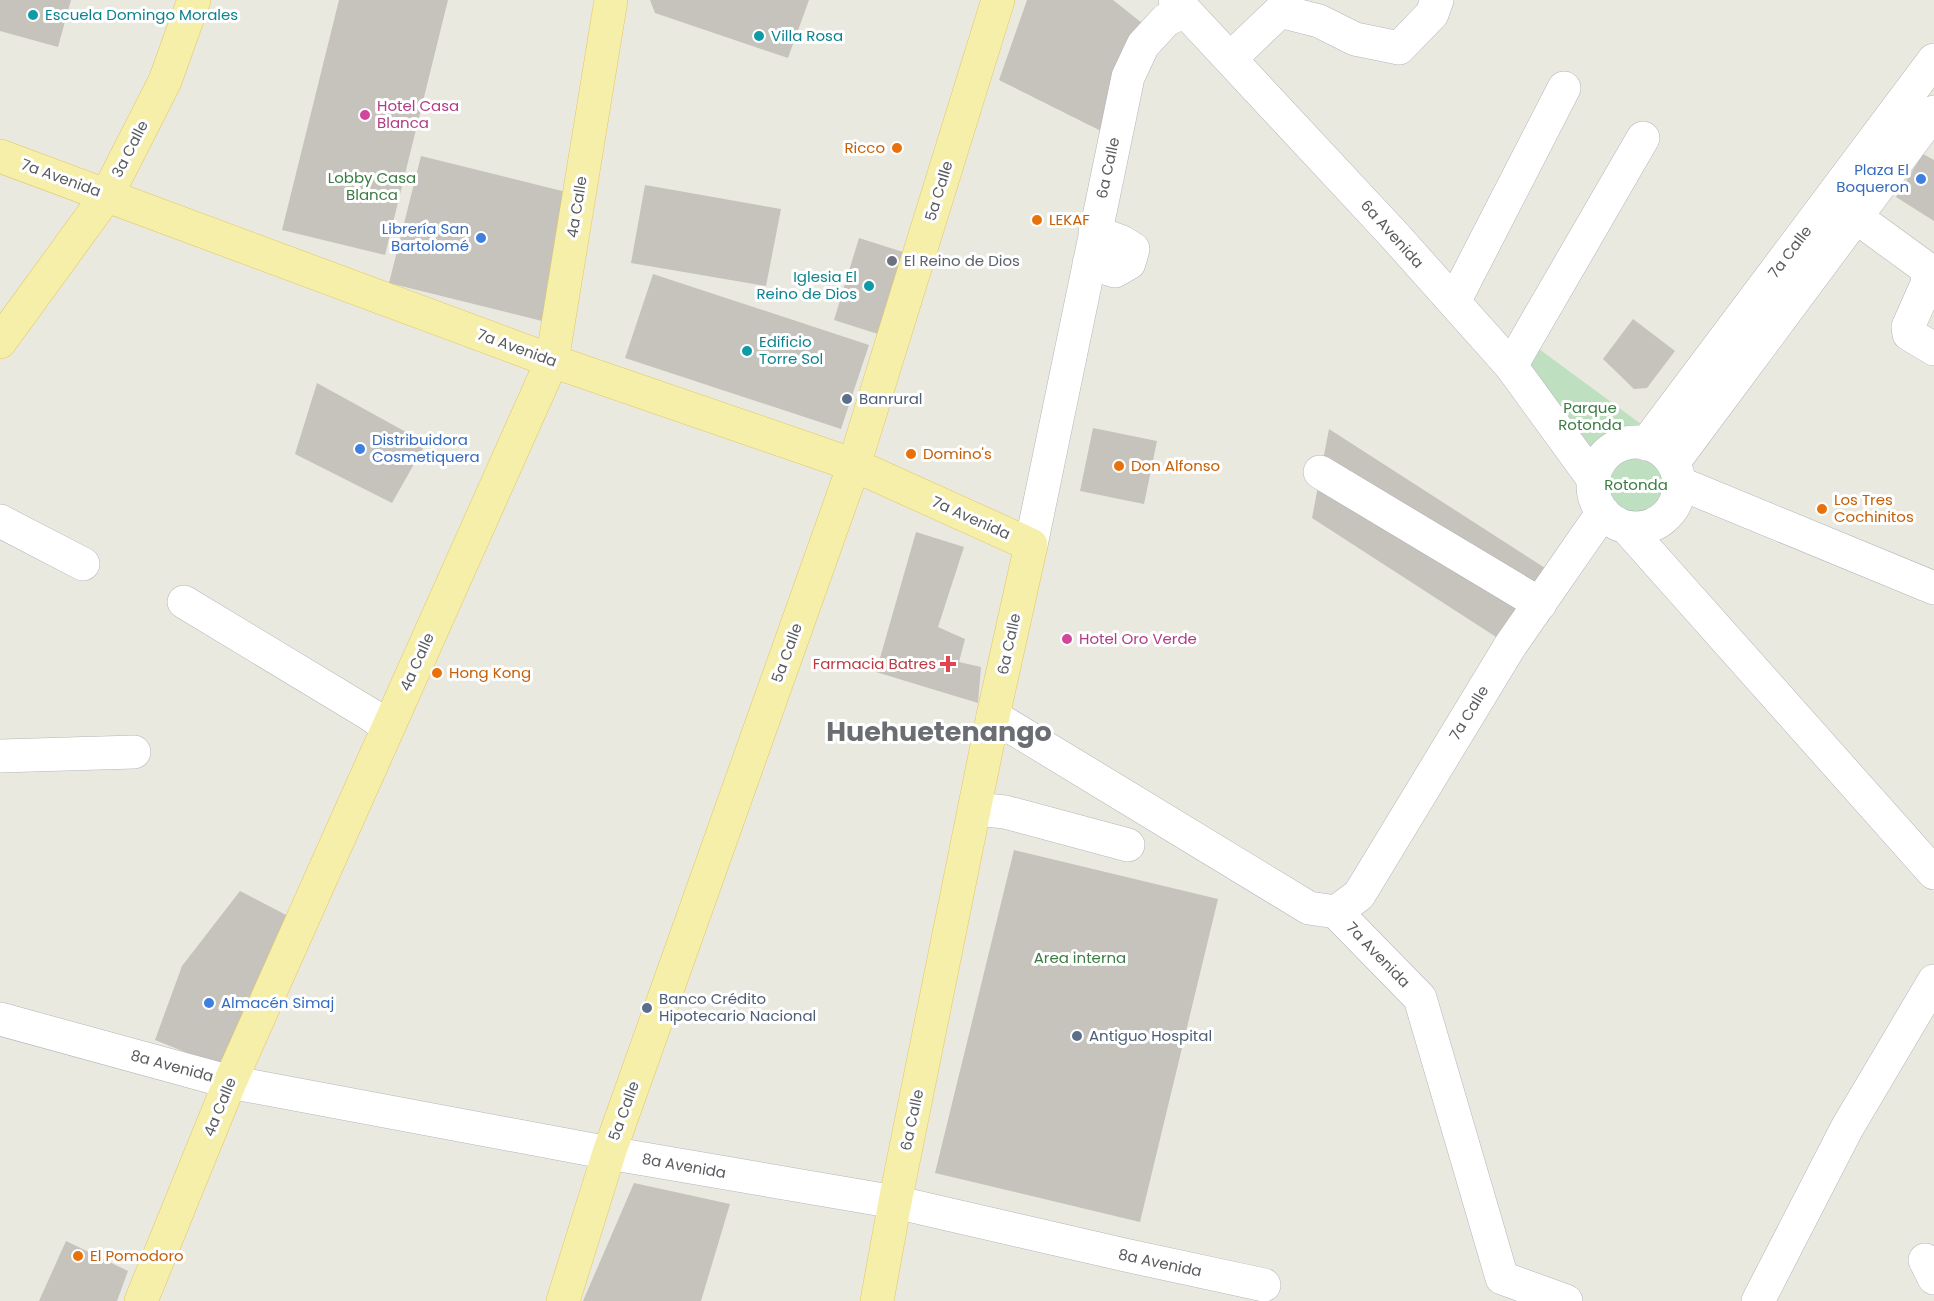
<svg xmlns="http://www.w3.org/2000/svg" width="1934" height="1301" viewBox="0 0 1934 1301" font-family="Poppins,sans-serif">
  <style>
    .green { fill: #bee0c1 }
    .building { fill: #c6c2bc }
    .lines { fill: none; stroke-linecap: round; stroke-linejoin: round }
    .minor-casing { stroke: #b3b5b9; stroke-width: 34 }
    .major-casing { stroke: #e2c761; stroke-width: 34 }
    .minor { stroke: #fff; stroke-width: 33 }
    .major { stroke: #f6efa9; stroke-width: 33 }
    .culture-dot { fill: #0f9aa8; stroke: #fff; stroke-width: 2 }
    .hotel-dot { fill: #d1479c; stroke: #fff; stroke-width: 2 }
    .food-dot { fill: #e8710a; stroke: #fff; stroke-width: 2 }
    .shop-dot { fill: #3f7fe0; stroke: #fff; stroke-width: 2 }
    .worship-dot { fill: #6b7280; stroke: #fff; stroke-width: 2 }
    .service-dot { fill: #5c6f8a; stroke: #fff; stroke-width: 2 }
    .health-dot { fill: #e0444e; stroke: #fff; stroke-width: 2 }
    .labels { text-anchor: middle; stroke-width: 6; stroke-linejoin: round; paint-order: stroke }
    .culture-label { font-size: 15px; fill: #0d838f; stroke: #fff; text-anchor: start }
    .hotel-label { font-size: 15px; fill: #b23c85; stroke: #fff; text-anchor: start }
    .food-label { font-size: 15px; fill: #c56008; stroke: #fff; text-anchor: start }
    .street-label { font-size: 15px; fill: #595b5f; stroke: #fff }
    .shop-label { font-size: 15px; fill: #366cbe; stroke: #fff; text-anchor: end }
    .park-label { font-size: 15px; fill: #3b7c43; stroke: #fff }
    .worship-label { font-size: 15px; fill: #5b616d; stroke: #fff; text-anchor: start }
    .service-label { font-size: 15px; fill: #4e5e75; stroke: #fff; text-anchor: start }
    .health-label { font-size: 15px; fill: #be3a42; stroke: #fff; text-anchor: end }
    .town-label { font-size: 27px; font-weight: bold; fill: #6a6d71; stroke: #fff }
  </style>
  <rect width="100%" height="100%" fill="#eae9e0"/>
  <path class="green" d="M1535,346l106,78 -33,8 -18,19 -67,-81z
    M1630,443l29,6c6,12 16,26 19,39 5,20 -19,35 -35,40l-46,-25c-3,-9 -2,-15 0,-24 4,-23 10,-30 33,-36z"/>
  <path class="building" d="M0,0h71l-13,47 -58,-16z
    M339,0h109l-63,255 -103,-25z
    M650,0h159l-21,58 -133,-45z
    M1027,0h86l34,27 -44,105 -104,-52z
    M1923,154l11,6v61l-38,-24z
    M421,156l153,38 -32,127 -153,-38z
    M645,185l136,24 -15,77 -135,-23z
    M859,238l44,14 -25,82 -44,-14z
    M653,274l216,71 -28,84 -216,-71z
    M1633,319l42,32 -28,37 -13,1 -31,-30z
    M317,383l109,60 -34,60 -97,-49z
    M1093,428l64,13 -13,63 -64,-13z
    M1329,429l227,146 -46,71 -198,-128z
    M916,532l48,15 -26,80 27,12 -6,23 22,5 -3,36 -102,-31z
    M1014,850l204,49 -78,323 -205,-49z
    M240,891l50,26 -70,149 -65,-26 27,-74z
    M634,1183l96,21 -29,97h-118z
    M66,1241l62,30 -11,30h-78z"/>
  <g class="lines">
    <defs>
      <path id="minor" d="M1175,0l220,236 116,130 83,114
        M1230,59l50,-48 39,10 36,18 44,9 33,-34 5,-14
        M1856,217l70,51 2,14 -20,45 1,7 25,15
        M1089,263l26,8 14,-8 4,-14 -11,-7 -27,-10
        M1454,302l110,-214
        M1511,366l132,-228
        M1593 485a43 43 0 1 1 86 0a43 43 0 1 1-86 0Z
        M1646,444l288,-384
        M1673,463l261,-351
        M1320,472l220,132
        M1679,483l255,105
        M0,521l83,43
        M1627,528l307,345
        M1031,545l97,-468 15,-32 23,-25 19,-9
        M184,602l187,113 17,12
        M993,716l316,192 27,4 84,86 82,280 64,23
        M0,756l134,-4
        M976,809l29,3 123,33
        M1336,912l23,-17 151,-249 93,-134
        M0,1019l230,63 379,71 286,49 230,53 139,30
        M1925,1260l9,18
        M1758,1301l89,-173 87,-147"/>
      <path id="major" d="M0,156l552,205 302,104 177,80 -38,171 -98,486 -18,99
        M0,342l107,-147 58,-114 29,-81
        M141,1301l89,-219 322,-721 59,-361
        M563,1301l46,-148 245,-688 144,-465"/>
    </defs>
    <use href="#minor" class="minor-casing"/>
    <use href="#major" class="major-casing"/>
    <use href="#minor" class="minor"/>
    <use href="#major" class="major"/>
  </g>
  <g class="culture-dot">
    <circle cx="33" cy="15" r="6"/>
    <circle cx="759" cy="36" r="6"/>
    <circle cx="869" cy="286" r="6"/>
    <circle cx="747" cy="351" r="6"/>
  </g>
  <g class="hotel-dot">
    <circle cx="365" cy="115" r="6"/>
    <circle cx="1067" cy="639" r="6"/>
  </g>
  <g class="food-dot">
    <circle cx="897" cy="148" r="6"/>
    <circle cx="1037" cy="220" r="6"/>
    <circle cx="911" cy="454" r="6"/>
    <circle cx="1119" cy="466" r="6"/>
    <circle cx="1822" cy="509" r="6"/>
    <circle cx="437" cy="673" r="6"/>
    <circle cx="78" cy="1256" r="6"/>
  </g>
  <g class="shop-dot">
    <circle cx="1921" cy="179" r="6"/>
    <circle cx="481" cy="238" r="6"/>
    <circle cx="360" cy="449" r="6"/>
    <circle cx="209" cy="1003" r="6"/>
  </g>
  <circle class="worship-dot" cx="892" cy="261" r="6"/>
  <g class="service-dot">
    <circle cx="847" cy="399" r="6"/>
    <circle cx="647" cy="1008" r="6"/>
    <circle cx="1077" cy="1036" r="6"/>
  </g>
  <path class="health-dot" d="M945 655h6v6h6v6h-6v6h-6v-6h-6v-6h6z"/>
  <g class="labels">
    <g class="culture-label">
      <text x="45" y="20">Escuela Domingo Morales</text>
      <text x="771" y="41">Villa Rosa</text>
      <text x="857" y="282" text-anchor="end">Iglesia El<tspan x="857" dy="17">Reino de Dios</tspan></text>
      <text x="759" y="347">Edificio<tspan x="759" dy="17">Torre Sol</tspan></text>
    </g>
    <g class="hotel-label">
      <text x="377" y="111">Hotel Casa<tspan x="377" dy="17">Blanca</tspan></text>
      <text x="1079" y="644">Hotel Oro Verde</text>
    </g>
    <g class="food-label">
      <text x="885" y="153" text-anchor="end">Ricco</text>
      <text x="1049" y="225">LEKAF</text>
      <text x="923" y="459">Domino's</text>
      <text x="1131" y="471">Don Alfonso</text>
      <text x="1834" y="505">Los Tres<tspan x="1834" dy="17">Cochinitos</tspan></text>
      <text x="449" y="678">Hong Kong</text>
      <text x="90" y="1261">El Pomodoro</text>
    </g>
    <g class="street-label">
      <text transform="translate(130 149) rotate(-63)" y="5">3a Calle</text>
      <text transform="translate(1108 168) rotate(-78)" y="5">6a Calle</text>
      <text transform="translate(61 178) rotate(20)" y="5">7a Avenida</text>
      <text transform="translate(939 191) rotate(-73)" y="5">5a Calle</text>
      <text transform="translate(577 207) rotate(-81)" y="5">4a Calle</text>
      <text transform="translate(1392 234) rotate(48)" y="5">6a Avenida</text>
      <text transform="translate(1790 252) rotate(-53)" y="5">7a Calle</text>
      <text transform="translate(517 348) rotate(20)" y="5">7a Avenida</text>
      <text transform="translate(971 518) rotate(24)" y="5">7a Avenida</text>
      <text transform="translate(1009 644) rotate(-78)" y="5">6a Calle</text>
      <text transform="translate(787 653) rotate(-70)" y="5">5a Calle</text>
      <text transform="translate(417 662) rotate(-66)" y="5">4a Calle</text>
      <text transform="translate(1469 713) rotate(-59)" y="5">7a Calle</text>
      <text transform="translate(1378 955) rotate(46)" y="5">7a Avenida</text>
      <text transform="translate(172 1066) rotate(15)" y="5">8a Avenida</text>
      <text transform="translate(220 1107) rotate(-68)" y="5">4a Calle</text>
      <text transform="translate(624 1111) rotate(-70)" y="5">5a Calle</text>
      <text transform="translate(912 1120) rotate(-78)" y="5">6a Calle</text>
      <text transform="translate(684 1166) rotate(10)" y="5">8a Avenida</text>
      <text transform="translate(1160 1263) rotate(12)" y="5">8a Avenida</text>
    </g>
    <g class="shop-label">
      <text x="1909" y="175">Plaza El<tspan x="1909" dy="17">Boqueron</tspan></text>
      <text x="469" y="234">Librería San<tspan x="469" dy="17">Bartolomé</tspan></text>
      <text x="372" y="445" text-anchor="start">Distribuidora<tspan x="372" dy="17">Cosmetiquera</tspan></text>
      <text x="221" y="1008" text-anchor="start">Almacén Simaj</text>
    </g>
    <g class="park-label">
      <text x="372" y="183">Lobby Casa<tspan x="372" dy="17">Blanca</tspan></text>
      <text x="1590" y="413">Parque<tspan x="1590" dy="17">Rotonda</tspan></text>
      <text x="1636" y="490">Rotonda</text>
      <text x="1080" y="963">Area interna</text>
    </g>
    <g class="worship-label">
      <text x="904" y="266">El Reino de Dios</text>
    </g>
    <g class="service-label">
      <text x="859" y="404">Banrural</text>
      <text x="659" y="1004">Banco Crédito<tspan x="659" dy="17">Hipotecario Nacional</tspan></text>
      <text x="1089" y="1041">Antiguo Hospital</text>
    </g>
    <g class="health-label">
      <text x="936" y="669">Farmacia Batres</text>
    </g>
    <g class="town-label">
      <text x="939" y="741">Huehuetenango</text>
    </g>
  </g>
</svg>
